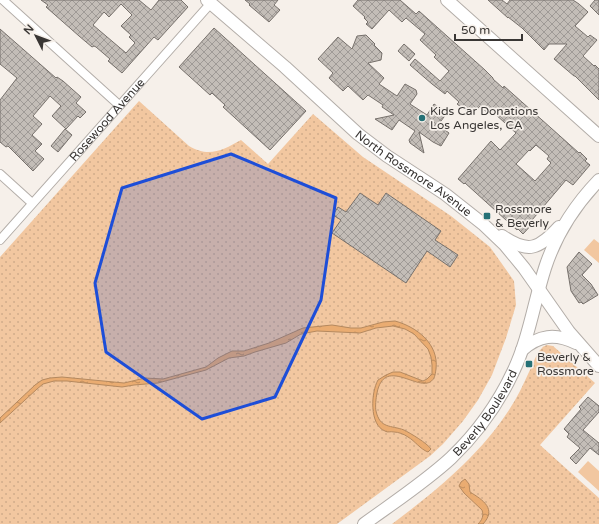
<svg xmlns="http://www.w3.org/2000/svg" width="599" height="524" viewBox="0 0 599 524" font-family="'Varela Round',sans-serif">
  <style>
    .grass { fill: url(#grass-dots) }
    .pitch { fill: #f2c7a0 }
    .water { fill: url(#water-ripples); stroke: #b5895f }
    .building { fill: url(#building-cross-hatch); stroke: #77716c; fill-rule: evenodd }
    .lines { fill: none; stroke-linecap: round; stroke-linejoin: round }
    .street-casing { stroke: #b3ada8; stroke-width: 10 }
    .secondary-casing { stroke: #b3ada8; stroke-width: 14 }
    .street { stroke: #fff; stroke-width: 8 }
    .secondary { stroke: #fff; stroke-width: 12 }
    .marked { fill: #1d4ed8; fill-opacity: 0.2; stroke: #1d4ed8; stroke-width: 3; stroke-linejoin: round }
    .poi-dot { fill: #267176; stroke: #f6f0ea; stroke-width: 1.5 }
    .labels { text-anchor: middle; stroke-width: 3.5; stroke-linejoin: round; paint-order: stroke }
    .poi-label { font-size: 12px; fill: #393634; stroke: #f6f0ea; text-anchor: start }
    .street-label { font-size: 12px; fill: #393634; stroke: #f6f0ea }
  </style>
  <defs>
    <pattern id="grass-dots" width="8" height="8" patternUnits="userSpaceOnUse"><rect width="8" height="8" fill="#f2c7a0"/><path d="M2 2h.1M6 6h.1" fill="none" stroke="#d0ac8a" stroke-width="1.8" stroke-linecap="round"/></pattern>
    <pattern id="water-ripples" width="26" height="14" patternUnits="userSpaceOnUse"><rect width="26" height="14" fill="#eaac71"/><path d="M2 4q2-2 4 0t4 0M15 11q2-2 4 0t4 0" fill="none" stroke="#bf8d5e"/></pattern>
    <pattern id="building-cross-hatch" width="8" height="8" patternUnits="userSpaceOnUse"><rect width="8" height="8" fill="#c3bdb7"/><path d="M0 0l8 8M0 8l8-8" fill="none" stroke="#9f9a96"/></pattern>
  </defs>
  <rect width="100%" height="100%" fill="#f6f0ea"/>
  <path class="grass" d="M139,101l50,45c20,12 34,4 52,-6l27,24 45,-50 50,43 88,59 39,31 24,34 2,24 -10,33 -14,37 -14,25 -15,21 -20,23 -13,12 -93,68h-337v-267z
    M547,345l6,1 42,37 -55,62 59,53v26h-207c44,-33 87,-68 117,-114 8,-12 14,-25 20,-38 4,-7 7,-19 13,-24 1,-2 3,-2 5,-3z"/>
  <path class="pitch" d="M594,239l5,4v20l-15,-13z
    M588,461l11,10v20l-21,-19z"/>
  <path class="water" d="M395,321c22,6 44,23 41,48 -1,6 -1,10 -6,13 -14,8 -46,-25 -53,11 -1,5 -2,14 -1,18 4,18 15,14 28,19 6,3 23,13 27,19l-3,3c-8,-3 -13,-11 -20,-15 -4,-3 -10,-5 -14,-5 -4,-1 -6,1 -9,-1 -16,-6 -14,-39 -7,-51l8,-5 7,-3h7l23,9 4,-2 5,-5v-9l-1,-8 -3,-8 -14,-15 -9,-5 -12,-3 -17,2 -16,5 -43,-2 -16,3 -15,9 -31,9 -11,4 -15,2 -23,12 -48,13 -24,2 -12,2 -55,-6h-13l-11,3 -6,5 -37,34v-5l35,-33 7,-5 8,-2 12,-1 62,6 21,-5 18,1 43,-12 12,-9 14,-7h12l25,-8 34,-15 29,-3 19,3h10l22,-6z
    M465,479l4,5 1,8c13,8 27,17 13,32h-5c4,-4 6,-8 4,-14l-18,-17 -5,-7 2,-4z"/>
  <path class="building" d="M41,0h98l12,10 8,-10h22l7,7 -30,33 -4,-3 -32,36 -14,-12 2,-2 -14,-12 -2,-1 -2,1 -13,-11 -33,-29 2,-2zM121,4l11,11 -11,11 10,9 -2,2 6,6 -9,10 -33,-28 11,-13 5,5z
    M245,0h33l-4,5 6,5 -11,12 -20,-17 1,-1z
    M358,0h42l16,14 3,-3 66,59 8,8v1l10,9 1,-2 75,67 1,-1 7,7 -2,2 5,4 -17,20 -7,-5 -34,40 2,2 -11,12 -5,-5 -1,1 -52,-47 -1,1 -6,-5 33,-38 9,9 16,-17 -22,-20 -3,3 -11,-10 -8,9 -15,-11 2,-2 -12,-11 -2,3 -13,-10 -22,-19 5,-6 25,22 9,-10 -15,-14 2,-2 -16,-15 5,-6 -19,-16 -4,4 -13,-12 -17,19 -6,-5 2,-2 -4,-4 1,-1 -12,-11zM536,145l13,11 -2,3 4,4 -16,18 -19,-17 13,-14 1,1z
    M488,0h14l5,4 3,-4h63l6,4 9,8 -13,14 13,11 2,-2 7,5 -14,16 11,10 1,-1 4,4v31l-24,-24h-1l-20,-17 13,-15h-18l-5,6 -22,-22 -14,-11v1z
    M595,0h4v15l-9,-9z
    M214,28l92,83 -36,39 -47,-43 2,-2 -13,-12 -2,2 -31,-28z
    M0,29l56,49 1,-1 6,4 18,16 -5,6 10,9 -6,6 -2,-2 -12,13 -14,-13 9,-10 -11,-10 -17,20 9,8 -10,11 10,9 -7,7 9,8 -11,12 -25,-25 -2,1 -6,-5v-42l17,-22 -17,-14z
    M366,35l9,9 -1,1 8,8 -1,7 -13,3 16,15 -5,6 18,12 8,-12 11,6 1,4 -7,10 17,11 7,-11 13,9 -9,12 11,8 -8,13 -8,-4 -14,-10 5,21 -14,-10 -1,-3 6,-9 -16,-11 -7,10 -17,-11 19,-4 -12,-8 1,-2 -15,-10 -5,5 -15,-14 -5,5 -14,-13 4,-5 -15,-14 20,-22 14,12 5,-13z
    M404,44l11,10 -6,7 -11,-10z
    M65,129l7,6 -14,17 -7,-6z
    M360,193l18,12 8,-12 55,38 -6,9 23,15 -8,12 -23,-16 -21,32 -74,-50 9,-13 -8,-5 5,-8 8,5z
    M579,252l13,12 -10,11 9,9 7,11 -15,9 -2,-2 -2,1 -8,-12 -4,-24z
    M588,397l11,9v6l-16,18 16,13v12l-9,-7 -14,16 -6,-6 10,-10 -13,-11 2,-3 -5,-5 17,-20 -2,-2z"/>
  <g class="lines">
    <defs>
      <g id="street">
        <path d="M3,0l116,105"/>
        <path d="M0,174l32,29"/>
        <path id="s1" d="M0,240l211,-237"/>
      </g>
      <g id="secondary">
        <path id="s2" d="M207,0l78,67 73,67 29,22 58,38 38,30 22,21 19,23 45,64 30,34"/>
        <path d="M447,0l152,136"/>
        <path d="M502,236c26,18 37,13 57,-9"/>
        <path d="M522,350c17,-15 33,-17 54,-7"/>
        <path id="s3" d="M364,524c29,-21 61,-42 87,-66 26,-25 47,-54 62,-86 16,-33 21,-70 32,-104 11,-34 30,-63 54,-88"/>
      </g>
    </defs>
    <use href="#street" class="street-casing"/>
    <use href="#secondary" class="secondary-casing"/>
    <use href="#street" class="street"/>
    <use href="#secondary" class="secondary"/>
  </g>
  <path class="marked" d="M231,154l105,44 -15,102 -46,97 -73,22 -96,-67 -11,-69 27,-95z"/>
  <g class="poi-dot">
    <circle cx="422" cy="118" r="4"/>
    <rect x="483" y="212" width="8" height="8" rx="2"/>
    <rect x="525" y="360" width="8" height="8" rx="2"/>
  </g>
  <g class="labels">
    <g class="poi-label">
      <text x="430" y="115">Kids Car Donations<tspan x="430" dy="14">Los Angeles, CA</tspan></text>
      <text x="495" y="213">Rossmore<tspan x="495" dy="14">&amp; Beverly</tspan></text>
      <text x="537" y="361">Beverly &amp;<tspan x="537" dy="14">Rossmore</tspan></text>
    </g>
    <g class="street-label">
      <text dy="4" stroke="none"><textPath href="#s1" startOffset="161">Rosewood Avenue</textPath></text>
      <text dy="4" stroke="none"><textPath href="#s2" startOffset="270">North Rossmore Avenue</textPath></text>
      <text dy="4" stroke="none"><textPath href="#s3" startOffset="166">Beverly Boulevard</textPath></text>
    </g>
  </g>
  <g transform="translate(36 36) rotate(312)" stroke="#f6f0ea" stroke-width="3" paint-order="stroke">
  <path d="M0-3L7 15L0 10L-7 15Z" fill="#393634"/>
  <text y="-6" font-size="11" font-weight="bold" text-anchor="middle" fill="#393634">N</text>
  </g>
  <path d="M455 34v6h67v-6" fill="none" stroke="#393634" stroke-width="2"/>
  <text x="461" y="34" font-size="12" fill="#393634" stroke="#f6f0ea" stroke-width="3" paint-order="stroke">50 m</text>
</svg>
